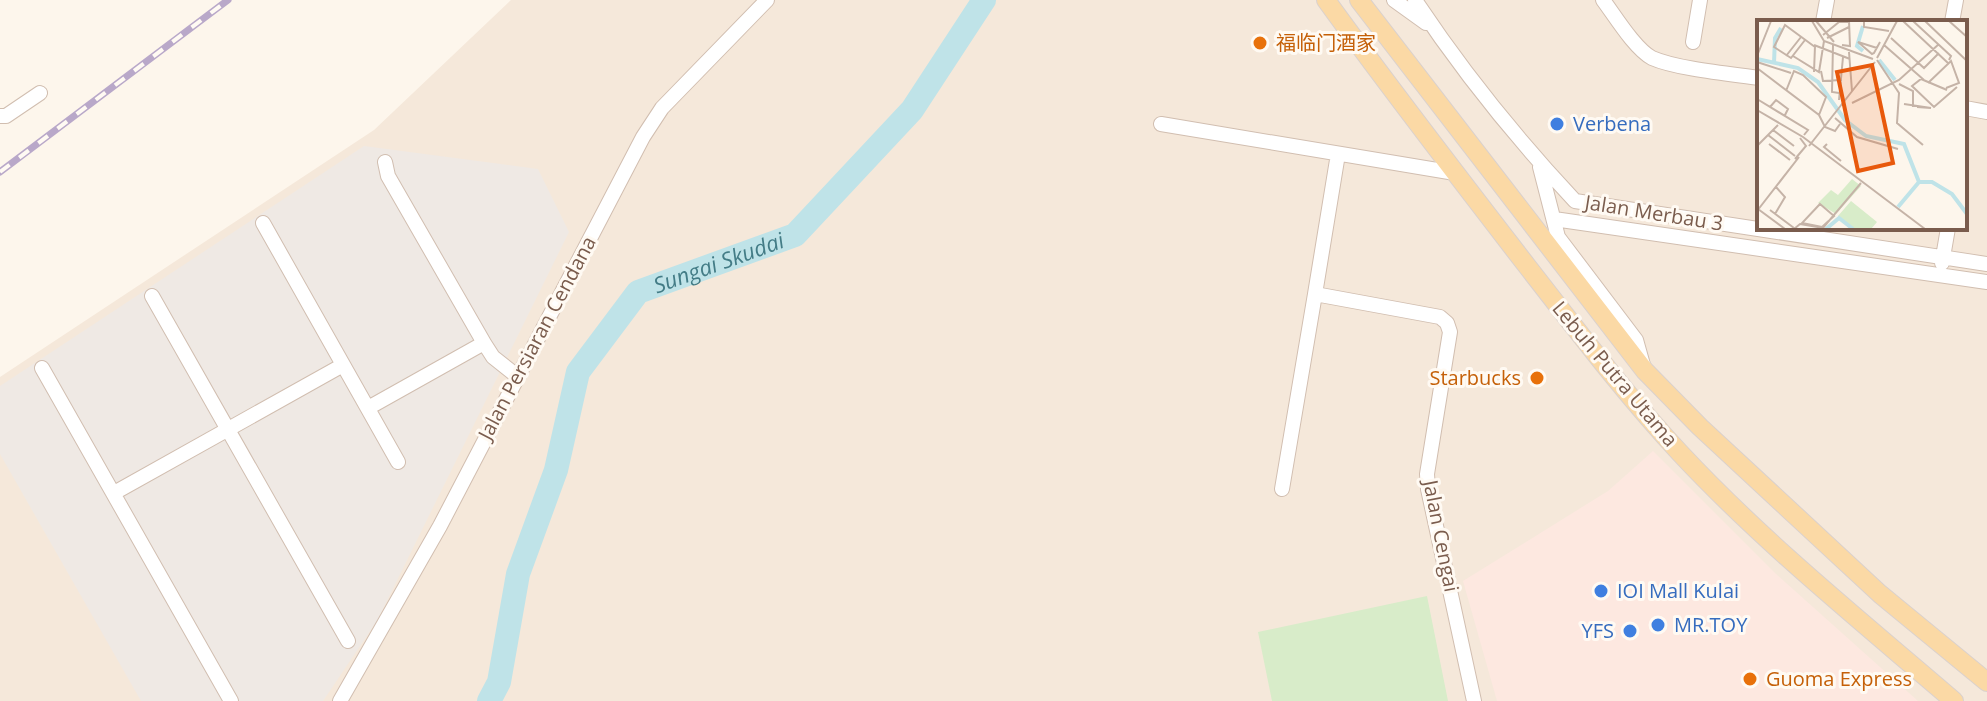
<svg xmlns="http://www.w3.org/2000/svg" width="1987" height="701" viewBox="0 0 1987 701" font-family="'Open Sans','Noto Sans SC',sans-serif">
  <style>
    .residential { fill: #f5e8da; fill-rule: evenodd }
    .commercial { fill: #fde8e0 }
    .industrial { fill: #efe9e4 }
    .pitch { fill: #d8ecc9 }
    .lines { fill: none; stroke-linecap: round; stroke-linejoin: round }
    .river { stroke: #bfe3e8; stroke-width: 24 }
    .minor-casing { stroke: #d1beb0; stroke-width: 16 }
    .major-casing { stroke: #dad1cd; stroke-width: 20 }
    .minor { stroke: #fff; stroke-width: 14 }
    .major { stroke: #fbd9a5; stroke-width: 18 }
    .rail-casing { stroke: #b9a8c9; stroke-width: 7 }
    .rail { stroke: #fffaf3; stroke-width: 4; stroke-dasharray: 12; stroke-linecap: butt }
    .food-dot { fill: #e8710a; stroke: #fffaf3; stroke-width: 3 }
    .shop-dot { fill: #3f7fe0; stroke: #fffaf3; stroke-width: 3 }
    .labels { text-anchor: middle; stroke-width: 6; stroke-linejoin: round; paint-order: stroke }
    .food-label { font-size: 20px; fill: #c56008; stroke: #fffaf3; text-anchor: start }
    .shop-label { font-size: 20px; fill: #366cbe; stroke: #fffaf3; text-anchor: start }
    .street-label { font-size: 20px; fill: #7a5c4d; stroke: #fffaf3 }
    .water-label { font-size: 22px; font-style: italic; fill: #437c86; stroke: #fffaf3 }
    .inset-river { fill: none; stroke: #bfe3e8; stroke-width: 4 }
    .inset-road { fill: none; stroke: #c5b3a7; stroke-width: 2 }
    .view { fill: #e8590c; fill-opacity: 0.15; stroke: #e8590c; stroke-width: 4 }
    .inset-edge { fill: none; stroke: #7a5c4d; stroke-width: 4 }
  </style>
  <rect width="100%" height="100%" fill="#fdf6ec"/>
  <path class="residential" d="M511,0h1476v701h-1987v-324l374,-247zM1759,22h206v206h-206z"/>
  <path class="commercial" d="M1653,451l123,123 142,127h-421l-34,-120 145,-90z"/>
  <path class="industrial" d="M364,146l174,23 31,63 -192,389 -54,80h-182l-141,-247v-68z"/>
  <path class="pitch" d="M1427,596l21,105h-176l-14,-69z"/>
  <g class="lines">
    <path class="river" id="s1" d="M489,701l10,-19 19,-108 38,-104 22,-98 60,-80 157,-57 117,-125 72,-110"/>
    <defs>
      <path id="minor" d="M1394,0l32,23
        M1415,0c47,71 102,139 160,201l412,63
        M1603,0c12,16 32,49 49,58 25,11 79,16 107,20
        M1823,22l4,-22
        M1952,22l4,-22
        M1693,42l7,-42
        M1965,108l22,4
        M0,116h6l34,-23
        M1161,124l294,49
        M1338,154l-23,140 125,23 7,6 3,9 -23,142 1,15 46,212
        M385,162l3,14 96,167 9,14 24,19
        M1540,167l18,70 78,103 7,25
        M1554,219l433,63
        M263,223l135,239
        M1942,263l6,-35
        M152,296l196,345
        M42,368l189,333
        M368,408l116,-65
        M1282,489l33,-195
        M114,493l229,-128
        M340,701l100,-175 203,-389 19,-29 105,-108"/>
      <path id="major" d="M1326,0c65,90 133,178 201,266 50,64 98,128 153,187 84,90 181,168 274,248
        M1359,0l286,371 55,56 180,167 107,88"/>
    </defs>
    <use href="#minor" class="minor-casing"/>
    <use href="#major" class="major-casing"/>
    <use href="#minor" class="minor"/>
    <use href="#major" class="major"/>
    <defs>
      <path id="rail" d="M0,172l228,-172"/>
    </defs>
    <use href="#rail" class="rail-casing"/>
    <use href="#rail" class="rail"/>
  </g>
  <g class="food-dot">
    <circle cx="1260" cy="43" r="8"/>
    <circle cx="1537" cy="378" r="8"/>
    <circle cx="1750" cy="679" r="8"/>
  </g>
  <g class="shop-dot">
    <circle cx="1557" cy="124" r="8"/>
    <circle cx="1601" cy="591" r="8"/>
    <circle cx="1658" cy="625" r="8"/>
    <circle cx="1630" cy="631" r="8"/>
  </g>
  <g class="labels">
    <g class="food-label">
      <text x="1276" y="50">福临门酒家</text>
      <text x="1521" y="385" text-anchor="end">Starbucks</text>
      <text x="1766" y="686">Guoma Express</text>
    </g>
    <g class="shop-label">
      <text x="1573" y="131">Verbena</text>
      <text x="1617" y="598">IOI Mall Kulai</text>
      <text x="1674" y="632">MR.TOY</text>
      <text x="1614" y="638" text-anchor="end">YFS</text>
    </g>
    <g class="street-label">
      <text transform="translate(1654 213) rotate(9)" y="7">Jalan Merbau 3</text>
      <text transform="translate(537 338) rotate(-62)" y="7">Jalan Persiaran Cendana</text>
      <text transform="translate(1615 374) rotate(50)" y="7">Lebuh Putra Utama</text>
      <text transform="translate(1441 536) rotate(79)" y="7">Jalan Cengai</text>
    </g>
    <g class="water-label">
      <text dy="8" stroke="none"><textPath href="#s1" startOffset="528">Sungai Skudai</textPath></text>
    </g>
  </g>
  <g transform="translate(1757 20)">
    <rect width="210" height="210" fill="#fdf6ec"/>
    <path d="M95,159l9,7 -25,28 -18,-11 13,-13 7,5zM94,181l26,21 -6,7h-16l-17,-13z" fill="#d8ecc9"/>
    <path class="inset-river" d="M106,6l-6,20 6,5M0,39l41,9 20,14 27,38 21,16 38,8 15,38h13l20,12 15,20M122,40l16,20M17,43l1,-25 6,-10M141,187l21,-25M69,209l13,-11 14,11"/>
    <path class="inset-road" d="M55,1l12,20 49,18M59,1l18,21M107,1v6l25,4M146,1l45,42M156,1l38,35 -2,4M168,1l42,40M192,1l18,16M66,15l16,-13h9M70,18l22,-11M134,18l33,30 15,-15M48,20l-14,18 -17,-11 11,-22 30,22M57,25l36,14M76,25l-1,47 7,1M85,25l8,1 -1,-25M127,25l40,35M120,28l-19,-6 14,12 2,-1 6,-11M92,32l3,39M0,36l14,-35M29,36l15,-19M36,36l26,16 5,-31M120,38l20,-37M120,40l22,33 -2,30 26,22M0,42l34,11M0,48l62,47 6,12 10,4 5,-7M64,51l2,10 19,-1M57,52l1,-26M171,63l23,-22 8,22 -13,5M142,64l14,7v16M190,70l-26,-11 -9,7 22,21 23,-20M29,71l8,-20 9,4 23,22 -7,18M0,79l51,31 -4,5M82,80l4,-43M95,83l47,-23 40,-36M147,84l27,4 -14,-1M13,87l6,-7 12,9 -3,6M0,90l46,27 122,92M78,98l22,19 41,12M16,110l21,16M11,115l27,21M12,124l21,16M70,124l-3,3 17,14M0,126l21,-21M52,126l66,-84M38,139l11,-13 -6,-8M63,184l14,12 -12,11 -20,-4zM1,189l27,20M13,190l24,18M0,191l42,-54M18,194l10,-17 -9,-10M37,209l6,-5 23,4 38,-45"/>
    <path class="view" d="M115,45l21,98 -35,8 -21,-99z"/>
    <rect width="210" height="210" class="inset-edge"/>
  </g>
</svg>
